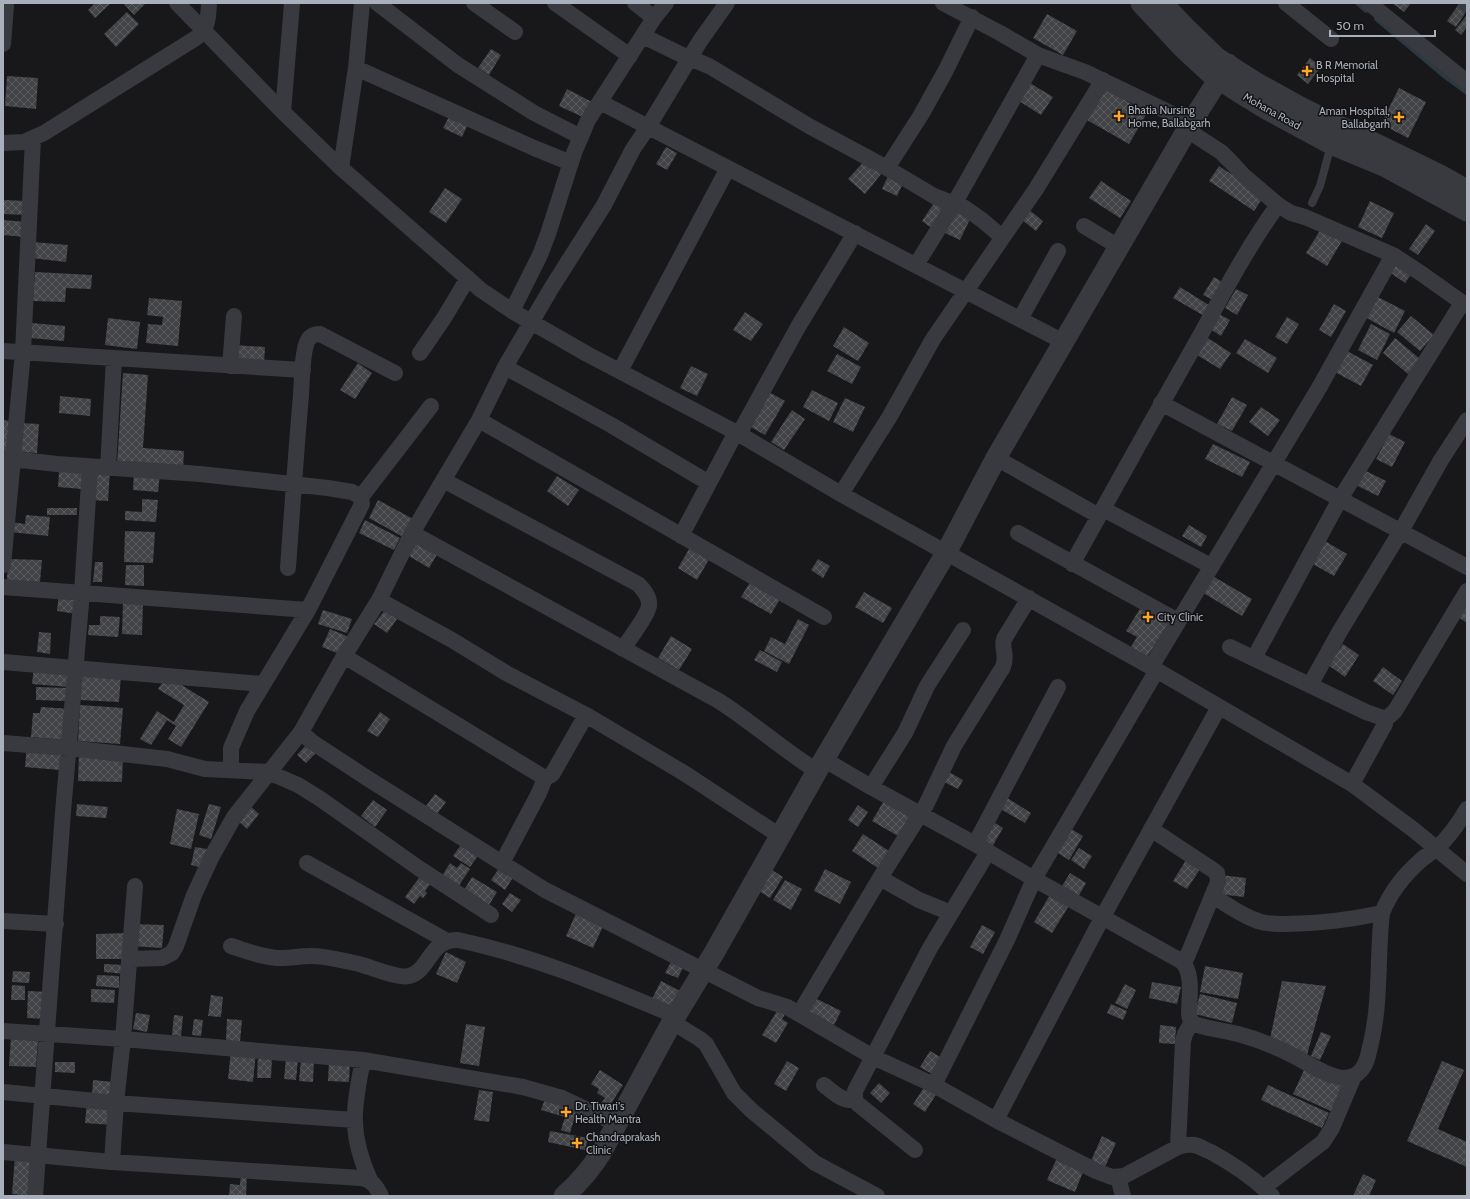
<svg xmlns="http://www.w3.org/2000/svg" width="1470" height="1199" viewBox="0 0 1470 1199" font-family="Cabin,sans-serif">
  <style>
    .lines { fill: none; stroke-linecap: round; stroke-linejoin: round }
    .stream { stroke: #2c3940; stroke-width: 4 }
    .building { fill: url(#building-cross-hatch) }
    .service { stroke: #383a40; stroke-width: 8 }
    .minor { stroke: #383a40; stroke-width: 16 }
    .tertiary { stroke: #383a40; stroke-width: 21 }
    .poi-dot { fill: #ffa62b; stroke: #131315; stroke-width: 1.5 }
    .labels { text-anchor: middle; stroke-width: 3; stroke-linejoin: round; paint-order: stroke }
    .poi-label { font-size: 11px; fill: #a9b0bb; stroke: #131315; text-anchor: start }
    .street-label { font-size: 11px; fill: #a9b0bb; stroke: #131315 }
  </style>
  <defs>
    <pattern id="building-cross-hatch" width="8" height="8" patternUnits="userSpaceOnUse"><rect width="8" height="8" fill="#424347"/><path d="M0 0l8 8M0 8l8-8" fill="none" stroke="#5a5c60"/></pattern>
  </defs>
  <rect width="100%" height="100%" fill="#18181a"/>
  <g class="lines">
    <path class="stream" d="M1357,3l9,8
      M1376,19l69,58 22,16"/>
  </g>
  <path class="building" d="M95,3h16l-16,15 -7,-8z
    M123,3h23l-12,12z
    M1392,3h19l-7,9z
    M1459,4l8,6 -11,17 -9,-6z
    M127,12l12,12 -23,23 -12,-13z
    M1047,14l30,17 -14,24 -30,-17z
    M1467,15v12l-6,8 -6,-5z
    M491,49l10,6 -12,20 -11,-7z
    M1310,58l11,9 -13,17 -11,-9z
    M7,76l31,2 -2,31 -31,-3z
    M1030,83l23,14 -12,18 -22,-14z
    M1399,88l27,14 -18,36 -27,-14z
    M567,89l25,13 -7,16 -26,-12z
    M1106,89l41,24 -18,31 -42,-24z
    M450,115l18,9 -6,13 -19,-9z
    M666,147l11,6 -10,17 -11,-6z
    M866,159l16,14 -17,21 -17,-15z
    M1219,166l45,30 -10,15 -45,-30z
    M889,174l15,7 -7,15 -15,-7z
    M1101,181l30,20 -11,17 -31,-20z
    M445,188l17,11 -16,24 -17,-11z
    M3,200l24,1 -1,14 -23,-1z
    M936,200l11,7 -14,22 -11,-8z
    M1370,201l24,12 -12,25 -24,-11z
    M955,209l16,8 -11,23 -17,-8z
    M1028,209l15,12 -7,10 -15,-12z
    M3,220l24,2 -2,15 -22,-2z
    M1426,224l9,7 -17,24 -9,-6z
    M1321,229l21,12 -15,25 -21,-13z
    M33,242l35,3 -2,17 -35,-4z
    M1394,257l20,13 -9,13 -20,-14z
    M35,272l57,3 -1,14 -25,-1 -1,14 -32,-1z
    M1214,277l13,8 -10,17 -14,-7z
    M1180,287l32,20 -6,10 -33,-19z
    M1236,289l12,6 -11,20 -12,-7z
    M1374,295l31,16 -11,22 -31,-17z
    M149,298l33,3 -4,45 -32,-3 2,-19 14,1 1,-8 -16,-2z
    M1334,304l12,7 -15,26 -12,-7z
    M745,312l18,12 -12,17 -18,-11z
    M1219,314l11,6 -9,16 -11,-7z
    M1411,316l23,19 -14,16 -23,-19z
    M1287,317l12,7 -12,20 -12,-7z
    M108,318l32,4 -3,27 -32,-4z
    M32,323l33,3 -1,15 -34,-3z
    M1371,324l19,10 -13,26 -19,-10z
    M844,327l25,16 -11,18 -25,-15z
    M1203,335l28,18 -11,16 -28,-17z
    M1395,338l25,21 -12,15 -25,-21z
    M1245,339l32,19 -9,15 -32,-20z
    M235,345l30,2 -1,16 -30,-2z
    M1347,351l26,14 -12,21 -26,-14z
    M837,354l24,13 -9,17 -25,-13z
    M358,363l14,10 -17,26 -15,-9z
    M691,366l17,8 -11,22 -17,-8z
    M123,373l25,2 -5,73 41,3 -1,19 -66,-5z
    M812,390l26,13 -9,18 -26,-14z
    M769,392l16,9 -20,34 -16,-9z
    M60,396l31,3 -1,17 -31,-3z
    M1232,397l15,8 -15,26 -15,-7z
    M845,398l20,9 -12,25 -20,-10z
    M1261,407l19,13 -12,16 -19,-14z
    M792,410l13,9 -21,31 -13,-8z
    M3,420l7,1 -2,30h-5z
    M21,423l18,1 -2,29 -18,-1z
    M1389,434l16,8 -13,25 -16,-8z
    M1213,444l37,18 -8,15 -37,-18z
    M91,469l19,1 -2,31 -18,-1z
    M1362,469l24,12 -8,15 -24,-12z
    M59,471l25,2 -2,16 -24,-2z
    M134,471l26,2 -2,19 -25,-2z
    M557,476l22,14 -11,16 -21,-15z
    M142,499l16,1 -2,22 -31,-2v-9l17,1z
    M378,500l37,20 -10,18 -36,-20z
    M47,508h30v7h-30z
    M26,515l24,2 -2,19 -38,-4 1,-10 14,2z
    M365,520l35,18 -6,12 -35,-17z
    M1189,525l18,11 -6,11 -19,-11z
    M125,531l30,1 -2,31 -29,-1z
    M1323,540l24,14 -13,22 -23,-13z
    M417,541l21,12 -9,15 -20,-12z
    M692,544l19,12 -14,24 -19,-12z
    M8,559l34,1 -2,22 -33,-2z
    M818,559l12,7 -7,12 -12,-8z
    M95,562h8l-1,20h-9z
    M126,565h18v21l-19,-1z
    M1209,574l43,25 -10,17 -42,-25z
    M752,579l30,17 -11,18 -30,-17z
    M59,592l20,2 -2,20 -20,-3z
    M864,592l28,16 -9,15 -28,-16z
    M1467,601v22l-12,-8z
    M123,602l20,1 -1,32 -20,-1z
    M1143,604l27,17 -25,39 -16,-10 8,-13 -11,-6z
    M323,610l29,9 -5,14 -29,-9z
    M385,610l12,9 -10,14 -13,-9z
    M100,616l20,1 -2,20 -30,-2 1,-10h11z
    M798,619l11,6 -20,39 -25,-13 7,-14 14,7z
    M330,629l19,8 -7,18 -20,-8z
    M39,632l12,1 -1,21 -13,-2z
    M671,636l21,13 -13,21 -21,-12z
    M1343,644l16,11 -14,22 -17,-12z
    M760,650l22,12 -5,10 -23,-12z
    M34,666l36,3 -1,18 -37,-3z
    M1383,667l19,14 -9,14 -20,-14z
    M82,673l39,2 -2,27 -39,-2z
    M167,676l42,26 -28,45 -13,-8 8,-13 -9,-6 -16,25 -11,-6 17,-28 17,11 10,-17 -26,-16z
    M36,687l31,1v13l-31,-1z
    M80,705l43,3 -3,36 -42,-3z
    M41,707l30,2 -3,31 -37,-3 2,-24h7z
    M380,712l10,7 -12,18 -11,-6z
    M27,745l35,3 -2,22 -35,-3z
    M306,745l10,8 -10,10 -9,-8z
    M79,753l44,1 -1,28 -44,-1z
    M947,771l16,9 -5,9 -16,-8z
    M435,794l11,8 -9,12 -11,-8z
    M1004,796l27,17 -6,10 -28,-16z
    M885,799l26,15 -13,22 -26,-15z
    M373,800l14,10 -12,17 -14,-11z
    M77,804l31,3 -2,11 -30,-2z
    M209,804l12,3 -10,32 -12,-4z
    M858,805l10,7 -10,15 -10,-7z
    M250,806l9,8 -12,15 -9,-8z
    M177,809l22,5 -8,35 -21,-5z
    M992,821l11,7 -11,19 -11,-7z
    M1071,829l12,7 -14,24 -11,-7z
    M863,834l26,17 -11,17 -26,-17z
    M463,842l17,11 -10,14 -17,-11z
    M195,847l12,2 -4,19 -12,-3z
    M1079,848l13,8 -8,13 -13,-9z
    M1188,857l14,9 -15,23 -14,-8z
    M450,863l7,5 4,-5 9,6 -12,18 -16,-11z
    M500,867l14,9 -9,14 -14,-10z
    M769,868l14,9 -13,21 -14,-9z
    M825,869l26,13 -11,22 -26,-13z
    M1070,873l16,10 -8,14 -16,-11z
    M421,875l10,8 -6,8 2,2 -4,5 -3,-2 -6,8 -9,-7z
    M1221,875l25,3 -2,19 -25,-3z
    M472,877l25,15 -8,13 -25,-15z
    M785,880l17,9 -11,21 -18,-10z
    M510,893l11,7 -9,12 -10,-8z
    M1051,893l19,11 -18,29 -18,-11z
    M578,909l27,13 -12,26 -27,-12z
    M133,924l31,1 -2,23 -31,-2z
    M982,925l13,7 -12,22 -13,-7z
    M125,933v26h-29v-25z
    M446,952l20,10 -9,21 -21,-9z
    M672,960l12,5 -6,13 -13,-5z
    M104,964l21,1v9l-21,-2z
    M1205,966l38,7 -5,26 -38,-7z
    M13,971l17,1 -1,11 -17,-1z
    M97,975l22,1v12l-23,-2z
    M661,981l21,11 -8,18 -22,-11z
    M1282,981l44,5 -19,69 -37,-16z
    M1152,982l29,5 -4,17 -28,-6z
    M1125,984l11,6 -9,19 -12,-6z
    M12,985l13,1v14h-14z
    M91,989l24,1 -1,13 -23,-1z
    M28,991l19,1 -1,27 -19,-1z
    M1200,994l37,9 -5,20 -37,-9z
    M211,995l12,2 -2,20 -13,-1z
    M815,998l26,13 -7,14 -26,-14z
    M1111,1004l16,7 -4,9 -16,-7z
    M779,1008l8,3 -5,8 6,4 -12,20 -14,-8z
    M136,1013l14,2 -3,17 -14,-3z
    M174,1015l9,1 -2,20 -9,-1z
    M194,1019l9,1 -2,16 -9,-1z
    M227,1019l15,1 -2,22 -14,-2z
    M466,1024l19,3 -6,39 -19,-3z
    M1160,1025l16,2 -1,17 -16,-1z
    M1321,1032l10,4 -11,24 -9,-4z
    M11,1037l27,2 -2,28 -27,-1z
    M231,1050l25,2 -3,30 -25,-3z
    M930,1051l12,7 -10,16 -12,-7z
    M258,1056l14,1 -1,21h-14z
    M286,1058l12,1 -2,21 -12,-1z
    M301,1059l13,1 -1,22 -14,-1z
    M329,1060l21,2 -1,20 -21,-1z
    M787,1061l12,7 -13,23 -12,-7z
    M1442,1061l22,9 -26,59 29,13v25l-60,-26z
    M55,1062h20v11l-20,-1z
    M1305,1068l40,18 -12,26 -40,-18z
    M600,1070l23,15 -17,26 -7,-5 6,-8 -8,-5 2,-4 -8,-5z
    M93,1080l20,2 -1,15 -20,-2z
    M879,1083l11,10 -9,10 -11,-10z
    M1268,1085l61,28 -7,15 -61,-28z
    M925,1086l12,7 -12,19 -12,-8z
    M479,1090l14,2 -4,30 -15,-2z
    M545,1099l32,10 -7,24 -9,-3 4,-13 -24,-7z
    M87,1102l26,2 -1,21 -27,-2z
    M550,1131l38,7 -3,12 -37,-8z
    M1102,1136l14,7 -11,24 -14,-6z
    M15,1156l19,2 -3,38 -19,-2z
    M1056,1160l27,12 -8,20 -28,-12z
    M241,1173l6,1 -1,22h-17l1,-12 10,1z
    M1363,1174l13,6 -7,16h-16z"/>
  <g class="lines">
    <path class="service" d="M1312,203l8,-17 11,-41"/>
    <path class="minor" d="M177,3l106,109 58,56 140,122 31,21 75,43 152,80 102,60 310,173 201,117 62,46 53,44
      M377,3l81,62 76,48 47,24
      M474,3l41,29
      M555,3l75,53
      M635,3l19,15
      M943,3l57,30 38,22 47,17 106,51
      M1286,3l45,36
      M1369,3l98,79
      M1466,3l1,1
      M643,36l39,19 27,11 100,60 78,42 47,28 31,12 17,12 20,17
      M3,44l3,-38
      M356,68l178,80 37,15
      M600,102l464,240
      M283,112l9,-109
      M1187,130l34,22 13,13 9,10 35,30 13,8 14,4 88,38 29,19 45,32
      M3,143l21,-1 20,-9 152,-95c13,-11 12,-20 13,-35
      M341,168l15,-100 6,-65
      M887,168l34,-53 25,-45 26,-53
      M1084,226l35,21
      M916,265l38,-61 84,-149
      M512,311l28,-56 8,-21 26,-81 14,-33 66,-102 12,-15
      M1020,319l38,-68
      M3,351l300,19
      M420,353l24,-35 24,-40
      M230,366l4,-50
      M505,367l106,58 98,58
      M620,371l108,-203
      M1161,403l306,164
      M479,420l345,197
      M739,434l59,-107 57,-94
      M3,458l54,6 143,10 128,14 24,4 9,5 1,7 -54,106 -61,101 -16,37v21
      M996,458l103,58
      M108,468l6,-110
      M445,481l193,103c6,6 12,13 11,22 -2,11 -20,33 -26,43
      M841,494l49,-78 43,-77 103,-150 67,-109
      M361,497l70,-91
      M1103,509l108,57
      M412,533l307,168c34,22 64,49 98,70
      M1018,533l160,88
      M681,536l55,-104
      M1072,564c43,-76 85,-153 128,-228 24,-44 48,-90 78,-131
      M3,565l20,-213 10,-214
      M288,568c4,-58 8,-116 13,-173 1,-13 1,-45 7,-55 3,-5 7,-6 12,-6l75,39
      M3,587l305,23
      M379,600l73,40 54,33 80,42 98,58 96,63
      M1230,647l136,65 20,7 -1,5 -33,60
      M344,656l201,122 6,-3 2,-2 33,-58
      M1254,658l86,-159 122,-196
      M3,662l259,22
      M1151,667l168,-279 74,-133
      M1310,685l30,-54 61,-100 40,-71 26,-40
      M1386,719l9,-8 72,-120
      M301,732l11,10 55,36 178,112 213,108 29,9 86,50 61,28 62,35 100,51 16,6 12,-1 54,-29c5,-2 10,-3 16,-2 6,1 11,5 17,7 22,12 43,26 61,44
      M3,743l65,5 99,11 38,10 63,3 30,13 21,13 101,71 71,46
      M825,760l46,27 104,57 59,35 147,82c13,10 8,38 8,53l1,5 4,5c14,5 29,6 44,10 19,5 39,13 56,22 14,7 41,26 56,21 6,-1 11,-6 14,-11 4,-7 5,-15 7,-23 10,-42 6,-87 11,-130 8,-20 21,-37 38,-52 5,-5 11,-8 17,-13 12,-11 22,-25 30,-39
      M871,787l34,-54 22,-47 36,-56
      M1151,829l62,41 4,3 1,9 -34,82
      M975,844l83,-157
      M307,863l140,78
      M502,863l37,-70 6,-15
      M880,878l39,22 32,13
      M1212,896c15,8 30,20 46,25 8,3 18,3 27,3 33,0 64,-4 97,-11
      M3,921l53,3
      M231,946c16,5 33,12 50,12 10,0 20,-2 30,-2 16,0 33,5 48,8 12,3 39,15 50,12 21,-5 20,-37 49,-36 76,16 146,46 218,76
      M129,959l33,-1 10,-5 4,-7 18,-51 18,-39 22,-39 67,-85 43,-76 35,-56 33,-67 67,-113 26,-53 47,-80 52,-82 29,-56 15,-22 52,-86 27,-38
      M799,1014l81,-136 46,-73 28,-59 49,-79c5,-13 -2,-17 1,-28l25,-41
      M672,1022l28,17 6,5 28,49 17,17 64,53 62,33
      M3,1031l120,8 240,21 160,27 39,11 55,26
      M363,1060c-10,48 -14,74 7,120
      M824,1085c10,8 17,16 31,15
      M934,1085l73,-145 27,-61 123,-209
      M3,1092l113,11 238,17
      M996,1120l106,-202 117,-211
      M1178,1147l5,-106 2,-7 7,-12
      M915,1150l-57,-46 -3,-4v-9l75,-143 58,-96
      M3,1152l109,10 249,16c11,2 15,8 20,18
      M112,1162l4,-59 7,-64 12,-153
      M1118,1177l5,19
      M1263,1188l60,-46 9,-14 22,-52
      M35,1196l28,-384 19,-220 8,-125"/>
    <path class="tertiary" d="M1141,3l42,45 27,25 27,18 31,19 63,34 53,22 83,45
      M1162,3l22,23 33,32 38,24 47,26 138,67 27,15
      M564,1196c15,-13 26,-26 37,-43l71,-131 42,-69 103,-182 129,-218 50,-95 195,-335 37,-59"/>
  </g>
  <g class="poi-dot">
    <path d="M1305 65h4v4h4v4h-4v4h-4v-4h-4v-4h4z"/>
    <path d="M1117 110h4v4h4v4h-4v4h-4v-4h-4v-4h4z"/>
    <path d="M1397 111h4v4h4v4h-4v4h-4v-4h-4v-4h4z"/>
    <path d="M1146 611h4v4h4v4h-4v4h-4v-4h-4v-4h4z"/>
    <path d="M564 1106h4v4h4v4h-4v4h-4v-4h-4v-4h4z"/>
    <path d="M575 1137h4v4h4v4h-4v4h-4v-4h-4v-4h4z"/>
  </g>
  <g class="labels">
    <g class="poi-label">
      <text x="1316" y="69">B R Memorial<tspan x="1316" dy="13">Hospital</tspan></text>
      <text x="1128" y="114">Bhatia Nursing<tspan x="1128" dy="13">Home, Ballabgarh</tspan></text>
      <text x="1390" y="115" text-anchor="end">Aman Hospital,<tspan x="1390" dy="13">Ballabgarh</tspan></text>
      <text x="1157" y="621">City Clinic</text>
      <text x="575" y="1110">Dr. Tiwari's<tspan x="575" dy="13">Health Mantra</tspan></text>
      <text x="586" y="1141">Chandraprakash<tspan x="586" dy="13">Clinic</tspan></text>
    </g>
    <g class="street-label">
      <text transform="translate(1272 111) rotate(29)" y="4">Mohana Road</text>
    </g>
  </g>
  <rect width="1470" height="1199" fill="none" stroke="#a9b0bb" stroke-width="8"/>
  <path d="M1330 30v6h105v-6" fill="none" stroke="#a9b0bb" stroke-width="2"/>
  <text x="1336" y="30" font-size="12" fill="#a9b0bb" stroke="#131315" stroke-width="3" paint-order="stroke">50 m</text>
</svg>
